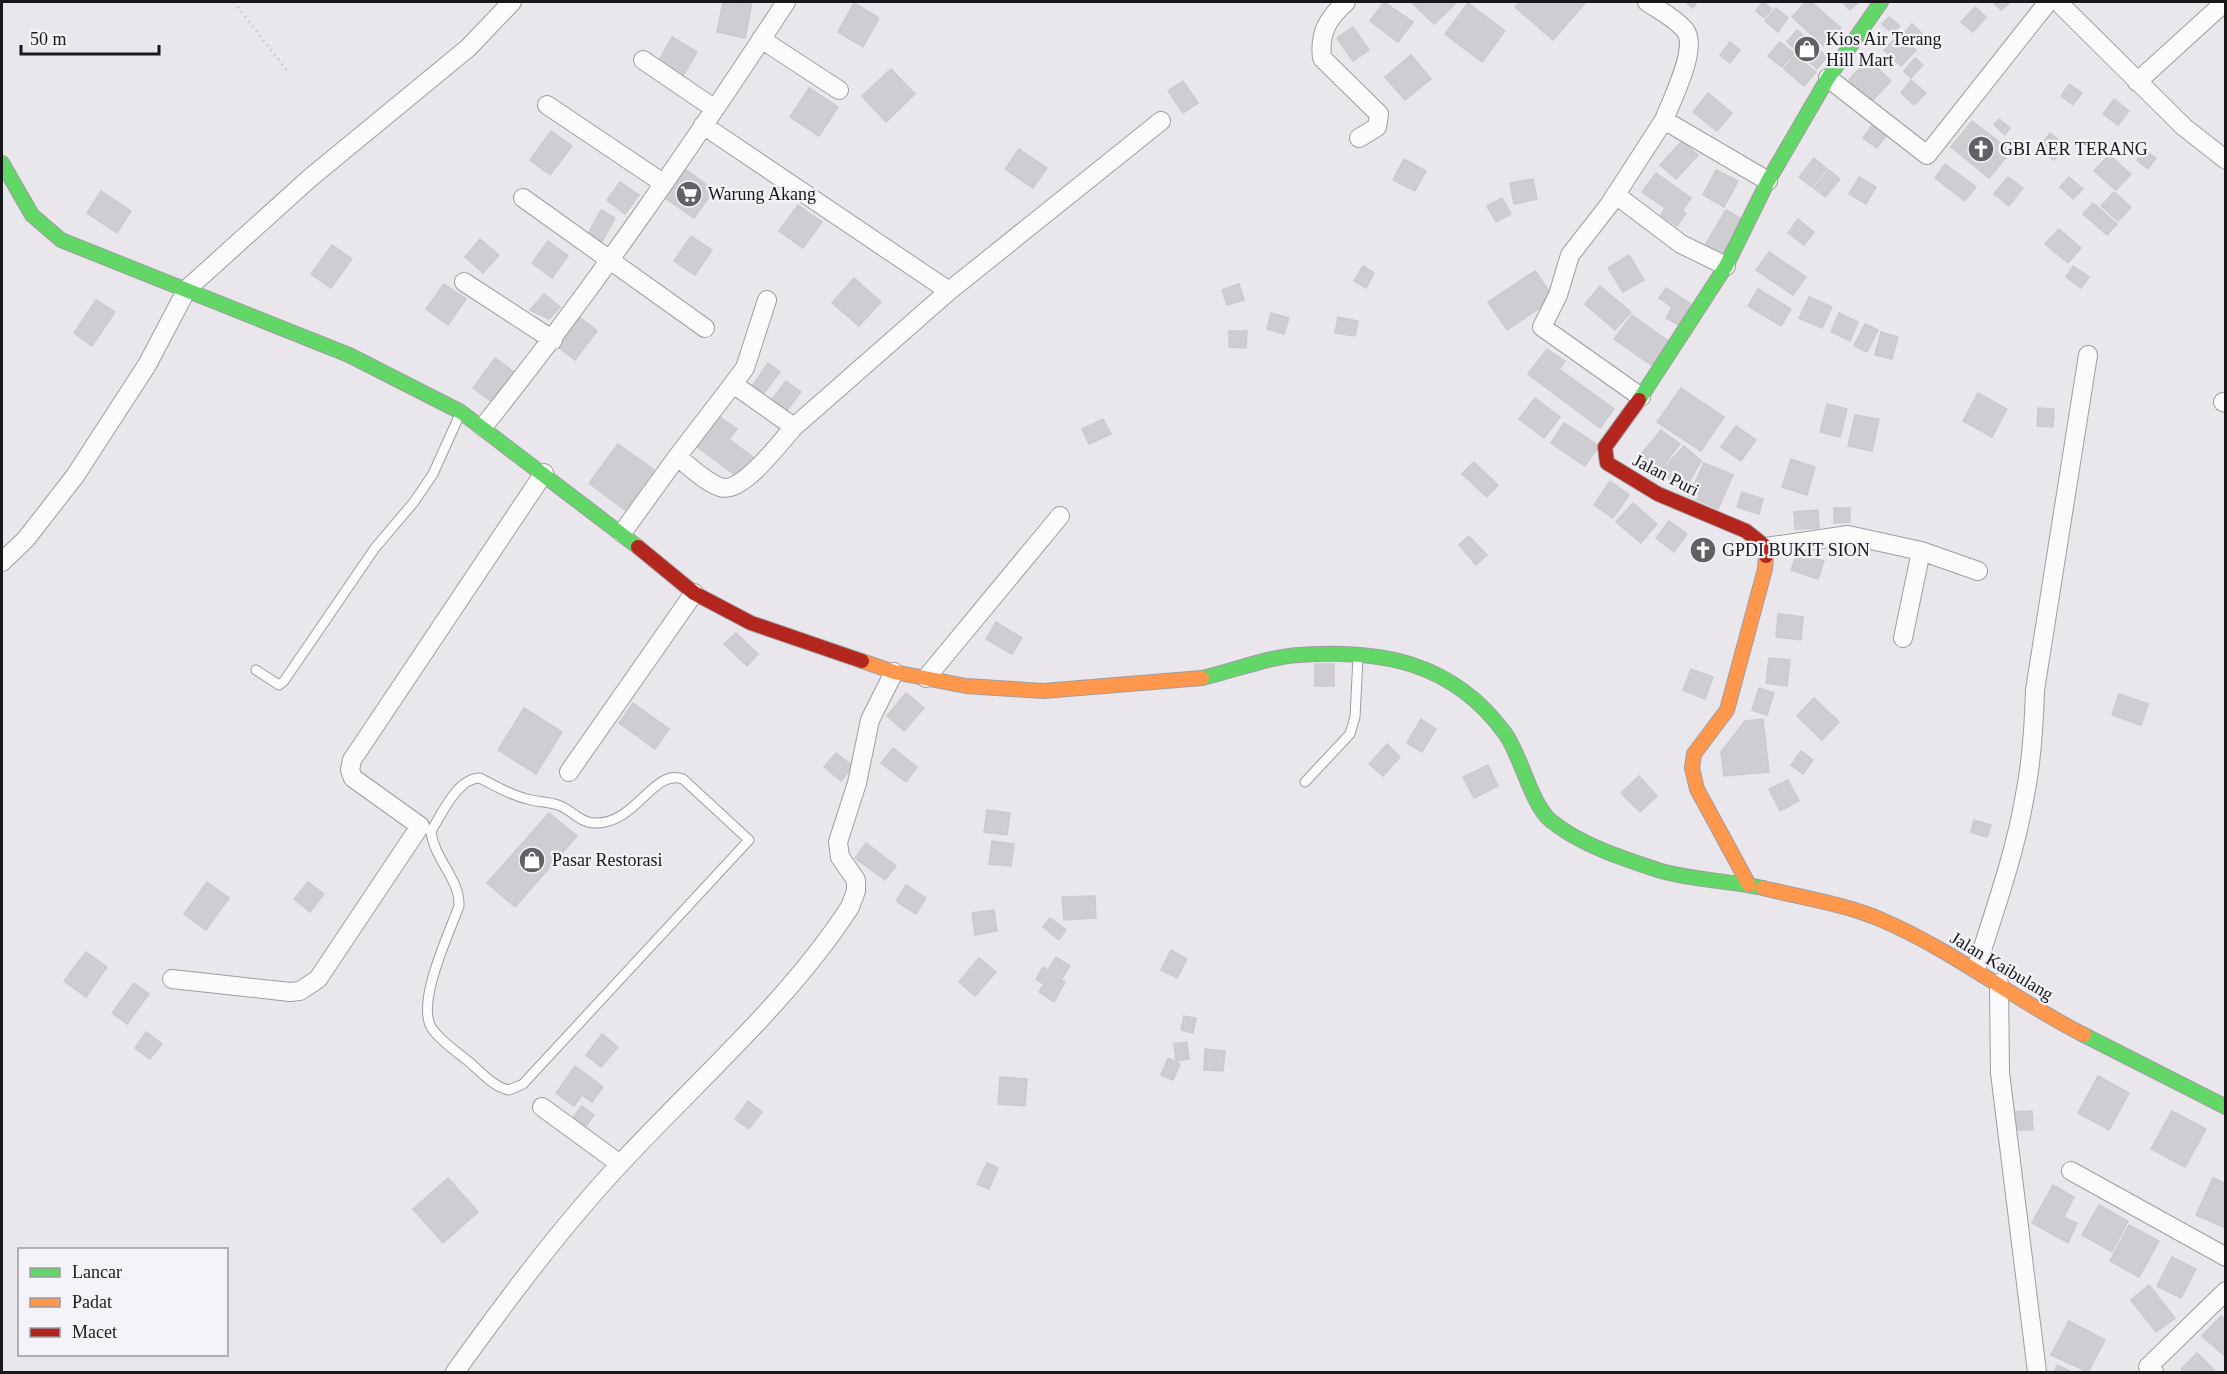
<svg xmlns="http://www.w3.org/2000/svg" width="2227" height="1374" viewBox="0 0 2227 1374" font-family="Georgia,serif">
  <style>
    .building { fill: #ceced2; stroke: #cbcbce; stroke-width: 1.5 }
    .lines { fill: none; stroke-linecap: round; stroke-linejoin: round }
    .lane-casing { stroke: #9f9da1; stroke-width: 11 }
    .street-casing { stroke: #9f9da1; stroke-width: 20 }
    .fast-casing { stroke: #9f9da1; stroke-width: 16 }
    .slow-casing { stroke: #9f9da1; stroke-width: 16 }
    .jam-casing { stroke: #9f9da1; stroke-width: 16 }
    .path { stroke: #c8c7c8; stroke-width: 3; stroke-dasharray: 1.5 4.5; stroke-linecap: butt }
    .lane { stroke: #fcfbfc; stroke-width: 9 }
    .street { stroke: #fcfbfc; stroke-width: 18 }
    .fast { stroke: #63d668; stroke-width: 14 }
    .slow { stroke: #ff974d; stroke-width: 14 }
    .jam { stroke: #b3261e; stroke-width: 14 }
    .labels { text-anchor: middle; stroke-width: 4.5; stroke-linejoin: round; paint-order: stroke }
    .poi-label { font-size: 18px; fill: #18181a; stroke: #f5f3fa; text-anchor: start }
    .street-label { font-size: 18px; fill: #18181a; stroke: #f5f3fa }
  </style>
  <rect width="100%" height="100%" fill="#e9e7ec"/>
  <path class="building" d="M723,2l29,1 -7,35 -28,-6z
    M1384,2l29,20 -15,20 -28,-21z
    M1411,2h46l-23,22z
    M1520,2h66l-33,38 -38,-33z
    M1685,2h12l-4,6z
    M1763,2l9,7 -8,9 -8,-7z
    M1806,2h5l30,26 -17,18 -32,-29z
    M1842,2h17l-9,8z
    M1993,2h18l-10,8z
    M854,3l25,15 -16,29 -25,-15z
    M1468,3l37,28 -23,31 -37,-28z
    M1975,7l11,10 -13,15 -12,-10z
    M1776,8l12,10 -10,14 -13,-11z
    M1889,17l11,9 -7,8 -11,-10z
    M1912,24l13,12 -7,8 -13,-12z
    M1353,27l16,23 -16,11 -16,-23z
    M1797,30l30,27 -10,12 -30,-27z
    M1900,34l16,16 -15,16 -17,-16z
    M672,37l25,15 -14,24 -25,-14z
    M1730,42l10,8 -10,13 -10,-8z
    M1780,42l14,11 -12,14 -14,-11z
    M1411,55l20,24 -26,21 -20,-23z
    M1795,55l21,17 -12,14 -20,-17z
    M1915,58l8,7 -12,13 -7,-7z
    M1868,59l23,22 -19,20 -23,-21z
    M891,69l24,25 -29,28 -24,-26z
    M1911,80l15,13 -12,12 -13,-12z
    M1183,81l15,22 -15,10 -15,-22z
    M2069,84l13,9 -9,12 -12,-9z
    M809,88l29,19 -19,29 -29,-19z
    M1708,93l24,20 -15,18 -24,-19z
    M2114,99l15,12 -11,14 -15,-11z
    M1999,119l11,9 -5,7 -11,-10z
    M1972,121l39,30 -22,27 -38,-31z
    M1873,124l14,10 -10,14 -14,-10z
    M551,131l21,15 -22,29 -20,-15z
    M2050,133l15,12 -11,15 -16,-12z
    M1682,141l16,14 -22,24 -16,-14z
    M1019,149l28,19 -14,20 -28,-19z
    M2144,150l12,8 -8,11 -11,-9z
    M2109,155l22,19 -15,16 -22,-19z
    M1814,158l13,11 -15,18 -13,-10z
    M1404,159l22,12 -11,20 -22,-11z
    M1945,164l31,23 -11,14 -30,-23z
    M685,169l29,21 -20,28 -29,-20z
    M1716,170l22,11 -14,26 -21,-12z
    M1829,170l11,9 -15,18 -11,-9z
    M1656,173l35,25 -9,13 4,2 -9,13 -16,-11 4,-7 -23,-16z
    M1859,177l17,10 -10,17 -17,-10z
    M2008,177l15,11 -14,18 -15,-12z
    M2069,177l14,12 -10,10 -13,-12z
    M1533,179l4,20 -23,5 -4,-21z
    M620,182l19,13 -14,19 -18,-14z
    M101,191l30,20 -14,22 -30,-20z
    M2114,192l17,15 -13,14 -17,-15z
    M1502,198l9,16 -15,8 -9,-16z
    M2093,203l24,21 -10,11 -24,-21z
    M798,205l24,17 -19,26 -24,-17z
    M601,210l14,8 -13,24 -14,-8z
    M1726,210l17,10 -23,37 -16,-10z
    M1798,219l16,13 -10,13 -16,-12z
    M2059,229l22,19 -13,15 -23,-19z
    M691,236l21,14 -17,25 -21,-14z
    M480,239l19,16 -16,18 -18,-16z
    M548,241l20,15 -16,22 -20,-15z
    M332,245l20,14 -21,29 -20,-14z
    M1769,252l37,25 -13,18 -37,-25z
    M1629,255l15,25 -21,12 -15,-24z
    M1363,266l11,7 -8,15 -12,-7z
    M2073,266l16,11 -8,11 -15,-11z
    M1535,271l19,27 -47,32 -19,-28z
    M854,278l27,24 -22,24 -27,-23z
    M444,284l22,15 -18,26 -22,-16z
    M1239,284l5,16 -17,5 -5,-15z
    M1600,286l31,26 -16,18 -30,-26z
    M1666,288l25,16 -12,21 -13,-7 6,-11 -13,-9z
    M1758,289l33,20 -10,17 -33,-20z
    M544,294l16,13 -11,12 -19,-9z
    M1809,297l23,10 -10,21 -23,-10z
    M96,300l19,12 -23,34 -18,-13z
    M1271,313l18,5 -5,16 -17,-5z
    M1839,313l19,9 -8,19 -19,-9z
    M577,315l20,16 -22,29 -21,-16z
    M1632,315l39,28 -17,24 -40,-28z
    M1338,317l20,4 -3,15 -20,-3z
    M1865,324l13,6 -11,22 -13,-6z
    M1229,331h18l-1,17 -17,-1z
    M1881,332l17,5 -6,22 -17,-4z
    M1547,349l18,12 -6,8 55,40 -14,19 -72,-54z
    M495,358l19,14 -22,30 -19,-14z
    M768,363l12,9 -16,21 -11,-8z
    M786,381l15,11 -16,21 -15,-11z
    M1681,388l43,29 -23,34 -44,-29z
    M1978,393l29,16 -15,28 -29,-16z
    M1535,398l25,19 -16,21 -25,-19z
    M1827,404l20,5 -7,28 -20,-5z
    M2038,408l16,1 -1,18 -16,-1z
    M717,415l20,14 -8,10 25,19 -15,20 -44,-33z
    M1855,415l24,4 -7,32 -24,-5z
    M1103,419l8,15 -22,10 -7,-15z
    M1564,423l35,23 -14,20 -34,-23z
    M1736,426l20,14 -15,21 -20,-14z
    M1661,430l19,14 -22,29 -20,-15z
    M618,444l36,26 -29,40 -36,-27z
    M1684,446l17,15 -17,31 -23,-21z
    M1791,459l24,8 -8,28 -25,-8z
    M1474,462l24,23 -11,12 -25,-23z
    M1704,463l29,12 -15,34 -29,-13z
    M1610,481l19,14 -16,23 -19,-13z
    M1742,492l21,7 -4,15 -22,-7z
    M1633,503l24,21 -16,19 -25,-21z
    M1834,508h16v14l-16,1z
    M1818,510l1,18 -24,1 -1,-17z
    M1669,521l18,13 -13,18 -18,-14z
    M1469,536l18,19 -11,10 -17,-20z
    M1702,539l11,8 -9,13 -12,-8z
    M1797,552l27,9 -6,18 -27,-9z
    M1778,614l25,3 -2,23 -25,-3z
    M996,622l26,16 -10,16 -26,-15z
    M736,633l22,21 -11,12 -23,-22z
    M1769,658l21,2 -3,26 -21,-3z
    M1315,664h19v22h-19z
    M1691,669l22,8 -8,22 -22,-9z
    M1759,688l15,5 -7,22 -15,-5z
    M906,693l18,15 -20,23 -17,-15z
    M2119,694l29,10 -7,21 -29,-10z
    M1814,698l25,24 -17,18 -25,-24z
    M633,703l36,26 -14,20 -36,-26z
    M524,708l38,24 -26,42 -38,-24z
    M1421,719l15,10 -14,23 -15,-9z
    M1763,719l6,53 -45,4 -3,-24 24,-31z
    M1387,744l13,13 -17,19 -14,-12z
    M893,748l24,19 -11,15 -25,-19z
    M1801,751l12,9 -10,14 -12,-9z
    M836,753l17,13 -12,15 -17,-14z
    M1488,765l10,21 -24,12 -11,-21z
    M1639,776l18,20 -17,16 -19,-19z
    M1788,780l11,21 -19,10 -11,-22z
    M987,810l23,3 -3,22 -23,-3z
    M549,813l28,23 -62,71 -28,-24z
    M1974,820l17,5 -4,12 -16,-5z
    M992,841l22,3 -3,22 -22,-2z
    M866,843l30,23 -11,14 -30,-22z
    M207,882l22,16 -23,32 -22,-16z
    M308,882l16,12 -14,18 -16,-13z
    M906,885l20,13 -10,16 -20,-13z
    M1095,896l1,22 -32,2 -2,-23z
    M994,910l3,21 -22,4 -3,-22z
    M1050,918l16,12 -7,10 -16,-13z
    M1171,950l16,9 -10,19 -16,-8z
    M86,952l21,15 -21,30 -22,-16z
    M1056,957l14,9 -9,14 4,2 -11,20 -15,-10 5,-8 -8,-5 7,-12 5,3z
    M979,958l17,14 -21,24 -16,-14z
    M134,983l15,11 -22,30 -15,-11z
    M1184,1016l12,2 -3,15 -12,-3z
    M146,1032l16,12 -12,15 -15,-11z
    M602,1034l16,13 -17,20 -15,-12z
    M1187,1042l2,17 -13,2 -2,-17z
    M1205,1049l20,2 -2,20 -19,-1z
    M1168,1058l12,6 -7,16 -12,-5z
    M575,1066l28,21 -11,15 -10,-7 -8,11 -18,-13z
    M2098,1076l31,17 -20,37 -31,-17z
    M1000,1077l27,2 -2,27 -27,-2z
    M748,1101l14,11 -13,17 -14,-10z
    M582,1106l12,9 -10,14 -13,-9z
    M2032,1111l1,19h-22v-18z
    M2172,1111l34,18 -21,38 -34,-18z
    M987,1163l11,5 -9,21 -12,-5z
    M448,1178l30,34 -35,31 -30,-34z
    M2213,1178l13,6v44l-30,-13z
    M2053,1185l21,12 -10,20 13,6 -9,20 -36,-20z
    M2099,1205l29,16 -16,31 -30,-17z
    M2129,1225l30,16 -20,36 -29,-16z
    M2172,1257l24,12 -15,29 -24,-12z
    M2149,1285l26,33 -19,14 -25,-32z
    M2221,1316l5,4v37l-24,-21z
    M2069,1321l36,19 -17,32 -37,-17z
    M2197,1353l19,19h-32l-3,-3z
    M2057,1365l14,7h-17z"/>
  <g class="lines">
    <defs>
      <path id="lane" d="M256,670l23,15 5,-4 91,-133 39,-46 19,-28 27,-60
        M1305,782l45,-48 5,-17 3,-60
        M420,826l11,5c3,29 29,47 28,75 -10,28 -45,100 -26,124 9,12 24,22 35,31 12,10 25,26 41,29l14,-6 226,-244 -66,-61c-30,-11 -47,46 -89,44 -14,0 -23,-14 -36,-18 -9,-3 -18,-3 -27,-5 -18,-4 -34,-13 -51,-22 -23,0 -38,36 -49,53"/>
      <path id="street" d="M1346,2c-18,16 -27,31 -24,56l57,56 -2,13 -18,11
        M1647,2c12,8 28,16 38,28 14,18 -14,71 -21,90l104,61
        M2058,2l126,125 42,33
        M761,39l78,51
        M643,60l72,49
        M1828,78l99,77 121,-153
        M2137,82l88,-80
        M547,105l116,78
        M703,125l246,166
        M1616,195l65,49 45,22
        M523,198l182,130
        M464,282l89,58
        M1641,397l-99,-70 16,-32 12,-40 39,-50 55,-85
        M2223,402l3,1
        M483,427c109,-136 208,-280 303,-425
        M794,427l155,-136 212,-170
        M677,457l56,-73
        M622,533l55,-76c13,9 28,25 43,30 22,8 60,-45 74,-60l-61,-43 12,-16 22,-68
        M1766,547l82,-12 73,16 57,20
        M2,562l24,-23 49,-63 72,-111 40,-76 123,-111 158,-130 44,-46
        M1903,638l18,-87
        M926,678l134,-162
        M569,772l125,-179
        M1976,969c18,-57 39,-115 49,-174 7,-35 9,-70 10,-105l53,-335
        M172,979l118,13 10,-1 18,-12 102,-153 -67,-48 -3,-8 2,-10 192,-287
        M1999,983l1,90 37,299
        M542,1107l78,57
        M2071,1171l155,86
        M455,1372c52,-72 106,-145 167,-210 77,-83 167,-161 228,-255l6,-16v-11l-16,-23 -2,-15 19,-59 13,-63 24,-48
        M2154,1372l-6,-5 78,-76"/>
      <path id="fast" d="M2,163l30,52 29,25 288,115 112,57 177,135
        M1639,400l87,-134 42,-85 60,-103 53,-76
        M1202,678c31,-7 65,-21 97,-23 82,-6 153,7 205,77 16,20 27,72 46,88 30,25 74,39 111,51 33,9 69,10 102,17
        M2084,1035l142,72"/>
      <path id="slow" d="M862,661l32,11 72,14 77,5 159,-13
        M1749,885l-52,-96 -5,-21 2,-14 33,-44 38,-141 1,-13
        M1763,888c40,10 82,16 119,32 72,31 133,80 202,115"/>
      <path id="jam" d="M1639,400l-34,47 2,16 51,31 88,37 20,16v9
        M638,547l56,46 57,30 111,38"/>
    </defs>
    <use href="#lane" class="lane-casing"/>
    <use href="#street" class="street-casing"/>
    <use href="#fast" class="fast-casing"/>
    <use href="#slow" class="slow-casing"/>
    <use href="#jam" class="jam-casing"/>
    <path class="path" d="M234,2l54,70"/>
    <use href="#lane" class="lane"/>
    <use href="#street" class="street"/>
    <use href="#fast" class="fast"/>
    <use href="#slow" class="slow"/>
    <use href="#jam" class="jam"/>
  </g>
  <defs>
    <symbol id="shop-disc" viewBox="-11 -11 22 22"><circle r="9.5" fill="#616064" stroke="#f5f3fa"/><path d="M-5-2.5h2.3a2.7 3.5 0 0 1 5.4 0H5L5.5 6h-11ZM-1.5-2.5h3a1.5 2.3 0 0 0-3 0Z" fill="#fff"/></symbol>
    <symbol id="church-disc" viewBox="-11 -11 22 22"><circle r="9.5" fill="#616064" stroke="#f5f3fa"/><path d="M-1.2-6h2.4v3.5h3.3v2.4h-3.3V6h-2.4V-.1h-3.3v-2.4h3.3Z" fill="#fff"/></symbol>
    <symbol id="supermarket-disc" viewBox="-11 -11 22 22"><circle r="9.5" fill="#616064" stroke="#f5f3fa"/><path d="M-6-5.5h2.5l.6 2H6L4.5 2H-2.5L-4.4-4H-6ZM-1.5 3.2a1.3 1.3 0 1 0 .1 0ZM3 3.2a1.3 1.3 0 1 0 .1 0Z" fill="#fff"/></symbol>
  </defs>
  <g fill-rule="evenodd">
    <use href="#shop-disc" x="1792" y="34" width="30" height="30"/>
    <use href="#church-disc" x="1966" y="134" width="30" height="30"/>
    <use href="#supermarket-disc" x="674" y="179" width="30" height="30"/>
    <use href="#church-disc" x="1688" y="535" width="30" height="30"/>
    <use href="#shop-disc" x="517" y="845" width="30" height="30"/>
  </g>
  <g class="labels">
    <g class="poi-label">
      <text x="1826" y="45">Kios Air Terang<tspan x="1826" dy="21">Hill Mart</tspan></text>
      <text x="2000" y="155">GBI AER TERANG</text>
      <text x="708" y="200">Warung Akang</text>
      <text x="1722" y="556">GPDI BUKIT SION</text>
      <text x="552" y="866">Pasar Restorasi</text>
    </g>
    <g class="street-label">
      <text transform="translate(1666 475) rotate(27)" y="6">Jalan Puri</text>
      <text transform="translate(2002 966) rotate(31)" y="6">Jalan Kaibulang</text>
    </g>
  </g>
  <rect width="2227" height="1374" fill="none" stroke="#18181a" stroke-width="6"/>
  <rect x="18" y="1248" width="210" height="108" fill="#f5f3fa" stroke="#9d9ba0" stroke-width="1.5"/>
  <rect x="30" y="1268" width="30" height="9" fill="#63d668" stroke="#9d9ba0" stroke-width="1.5"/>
  <text x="72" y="1278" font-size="18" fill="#18181a">Lancar</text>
  <rect x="30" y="1298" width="30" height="9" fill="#ff974d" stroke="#9d9ba0" stroke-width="1.5"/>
  <text x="72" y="1308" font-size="18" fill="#18181a">Padat</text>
  <rect x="30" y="1328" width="30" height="9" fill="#b3261e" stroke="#9d9ba0" stroke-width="1.5"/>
  <text x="72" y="1338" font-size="18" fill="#18181a">Macet</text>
  <path d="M21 45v9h138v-9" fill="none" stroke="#18181a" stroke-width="3"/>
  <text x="30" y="45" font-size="18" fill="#18181a" stroke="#f5f3fa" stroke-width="4.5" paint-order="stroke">50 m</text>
</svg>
